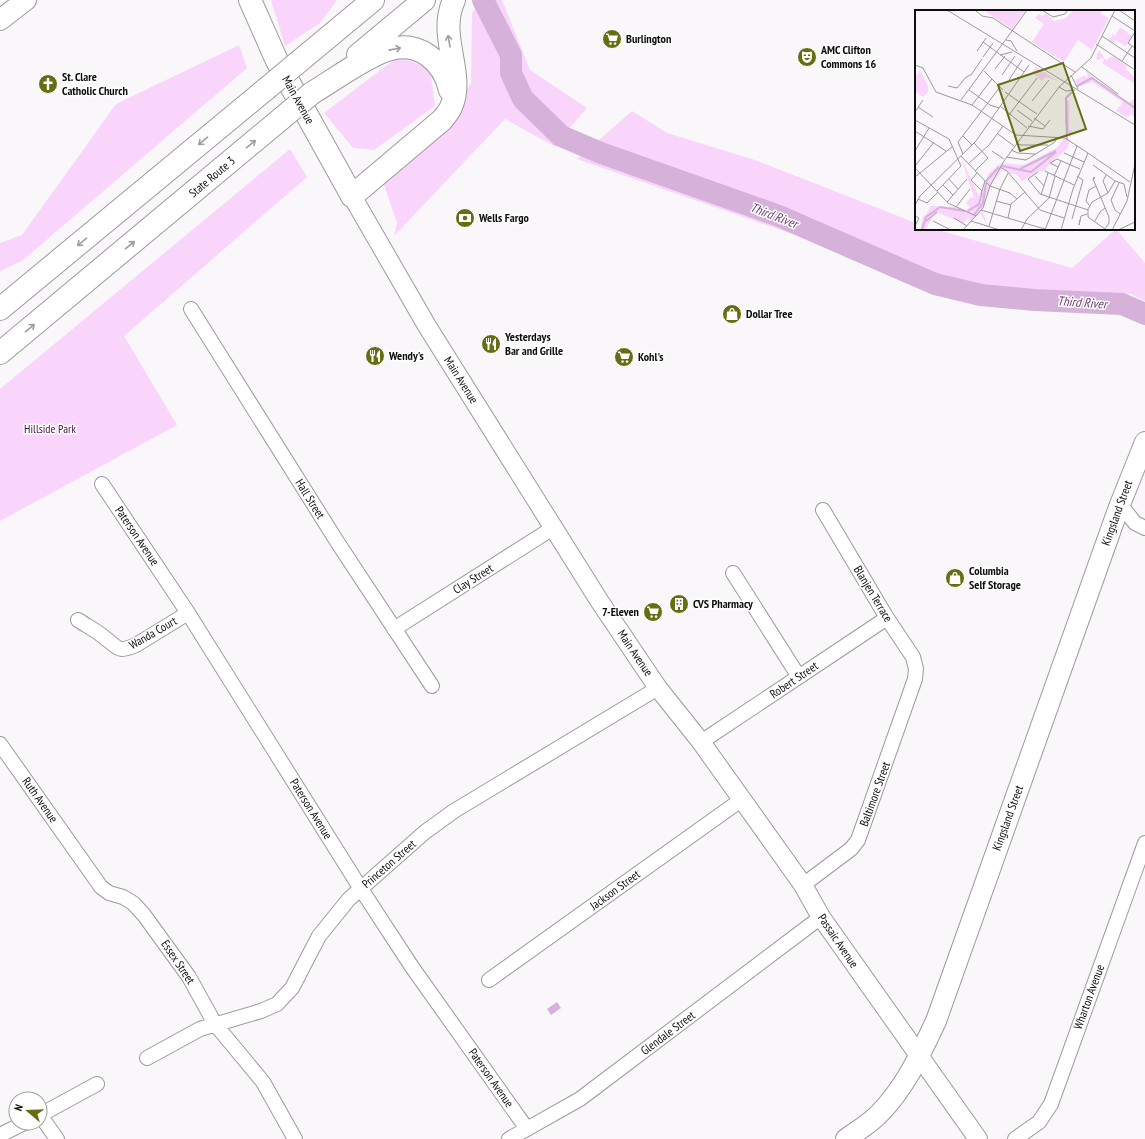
<svg xmlns="http://www.w3.org/2000/svg" width="1145" height="1139" viewBox="0 0 1145 1139" font-family="'PT Sans Narrow',sans-serif">
  <style>
    .green { fill: #f9d5fc }
    .water { fill: #d6b1d9 }
    .lines { fill: none; stroke-linecap: round; stroke-linejoin: round }
    .river { stroke: #d6b1d9; stroke-width: 22 }
    .minor-casing { stroke: #9c9a9c; stroke-width: 16 }
    .tertiary-casing { stroke: #9c9a9c; stroke-width: 20 }
    .secondary-casing { stroke: #9c9a9c; stroke-width: 22 }
    .primary-casing { stroke: #9c9a9c; stroke-width: 24 }
    .trunk-casing { stroke: #9c9a9c; stroke-width: 24 }
    .minor { stroke: #fff; stroke-width: 14 }
    .tertiary { stroke: #fff; stroke-width: 18 }
    .secondary { stroke: #fff; stroke-width: 20 }
    .primary { stroke: #fff; stroke-width: 22 }
    .trunk { stroke: #fff; stroke-width: 22 }
    .trunk-bridge-casing { stroke: #9c9a9c; stroke-width: 24; stroke-linecap: butt }
    .trunk-bridge { stroke: #fff; stroke-width: 22 }
    .oneway { stroke: #9f9e9f }
    .labels { text-anchor: middle; stroke-width: 3; stroke-linejoin: round; paint-order: stroke }
    .poi-label { font-size: 12px; font-weight: bold; fill: #0e0d0e; stroke: #fff; text-anchor: start }
    .street-label { font-size: 12px; fill: #0e0d0e; stroke: #fff }
    .park-label { font-size: 12px; fill: #421546; stroke: #fff }
    .water-label { font-size: 13px; font-style: italic; fill: #693b6e; stroke: #fff }
    .inset-river { fill: none; stroke: #d6b1d9; stroke-width: 2 }
    .inset-road { fill: none; stroke: #9c999c; stroke-width: 1 }
    .view { fill: #676d12; fill-opacity: 0.15; stroke: #676d12; stroke-width: 2 }
    .inset-edge { fill: none; stroke: #0e0d0e; stroke-width: 2 }
  </style>
  <rect width="100%" height="100%" fill="#faf7fa"/>
  <path class="green" d="M271,0h66l-17,23 -35,23z
    M481,0h21l28,70 57,38 -33,38 -49,-27 -111,117 3,-13 -14,-41 64,-62 24,-37 1,-70z
    M239,45l8,23 -225,193 -22,10v-28l22,-8 94,-131z
    M399,56l31,13 5,37 -61,44 -21,-2 -29,-35z
    M632,111l35,22 88,27 161,63v6h19l137,39 44,-39 29,34v38l-14,-7 -196,-10 -358,-125z
    M290,149l17,28 -183,159 53,89 -177,96v-132z"/>
  <path class="water" d="M557,1002l4,6 -10,7 -4,-6z"/>
  <g class="lines">
    <path class="river" d="M483,0l28,55v18l12,26 38,37 40,17 178,63 156,68 46,11 54,5 87,4 23,10"/>
    <defs>
      <path id="minor" d="M191,309l145,231 96,146
        M102,484l86,129 173,276 51,78 115,162
        M1120,504l15,19 10,5
        M733,573l66,104
        M78,620c9,6 19,11 27,18 14,10 12,15 31,7l52,-32
        M394,629l159,-101
        M701,742l186,-124
        M0,744l101,143 8,6 14,4 10,6 11,12 45,62 26,47 48,58 32,57
        M803,885l48,-36 7,-9 57,-161 1,-10 -3,-12 -26,-39 -64,-108
        M489,980l252,-180
        M147,1058l53,-29 61,-18 16,-7 15,-16 27,-52 30,-37 76,-67 29,-21 204,-123
        M40,1115l57,-31
        M40,1115l17,24
        M0,1135l24,-12
        M509,1139l71,-40 241,-182
        M1015,1139l24,-17 12,-18 94,-261"/>
      <path id="tertiary" d="M352,196l75,130 173,276 58,86 43,54 102,143 18,32 157,222"/>
      <path id="secondary" d="M0,20l26,-20
        M846,1139c11,-8 23,-15 32,-24 27,-27 42,-60 58,-94l183,-514 26,-65"/>
      <path id="primary" d="M250,0l27,61 75,135"/>
      <path id="trunk" d="M358,55l66,-55
        M296,64l77,-64
        M312,93c22,-13 51,-35 75,-43 31,-10 56,10 63,40
        M352,196l90,-76c3,-4 7,-8 9,-13 15,-34 -14,-70 3,-107
        M0,309l266,-220
        M0,353l282,-235"/>
    </defs>
    <use href="#minor" class="minor-casing"/>
    <use href="#tertiary" class="tertiary-casing"/>
    <use href="#secondary" class="secondary-casing"/>
    <use href="#primary" class="primary-casing"/>
    <use href="#trunk" class="trunk-casing"/>
    <use href="#minor" class="minor"/>
    <use href="#tertiary" class="tertiary"/>
    <use href="#secondary" class="secondary"/>
    <use href="#primary" class="primary"/>
    <use href="#trunk" class="trunk"/>
    <defs>
      <path id="trunk-bridge" d="M266,89l30,-25
        M282,118l30,-25"/>
    </defs>
    <use href="#trunk-bridge" class="trunk-bridge-casing"/>
    <use href="#trunk-bridge" class="trunk-bridge"/>
  </g>
  <defs><path id="oneway-shaft" d="M-6 0H5M1.5-3L5.5 0L1.5 3" fill="none" stroke-width="1.6" stroke-linecap="round" stroke-linejoin="round"/></defs>
  <g class="oneway">
    <use href="#oneway-shaft" transform="translate(449 41) rotate(-100)"/>
    <use href="#oneway-shaft" transform="translate(395 49) rotate(-11)"/>
    <use href="#oneway-shaft" transform="translate(203 141) rotate(140)"/>
    <use href="#oneway-shaft" transform="translate(251 144) rotate(-40)"/>
    <use href="#oneway-shaft" transform="translate(82 242) rotate(140)"/>
    <use href="#oneway-shaft" transform="translate(130 245) rotate(-40)"/>
    <use href="#oneway-shaft" transform="translate(30 328) rotate(-40)"/>
  </g>
  <defs>
    <symbol id="supermarket-disc" viewBox="-11 -11 22 22"><circle r="9.5" fill="#676d12" stroke="#fff"/><path d="M-6-5.5h2.5l.6 2H6L4.5 2H-2.5L-4.4-4H-6ZM-1.5 3.2a1.3 1.3 0 1 0 .1 0ZM3 3.2a1.3 1.3 0 1 0 .1 0Z" fill="#fff"/></symbol>
    <symbol id="theatre-disc" viewBox="-11 -11 22 22"><circle r="9.5" fill="#676d12" stroke="#fff"/><path d="M-5-5.5Q0-4 5-5.5V0Q5 5 0 6Q-5 5-5 0ZM-3.3-2.5H-1v1.5H-3.3ZM1-2.5H3.3v1.5H1ZM-2.8 1Q0 5.5 2.8 1Z" fill="#fff"/></symbol>
    <symbol id="church-disc" viewBox="-11 -11 22 22"><circle r="9.5" fill="#676d12" stroke="#fff"/><path d="M-1.2-6h2.4v3.5h3.3v2.4h-3.3V6h-2.4V-.1h-3.3v-2.4h3.3Z" fill="#fff"/></symbol>
    <symbol id="bank-disc" viewBox="-11 -11 22 22"><circle r="9.5" fill="#676d12" stroke="#fff"/><path d="M-6-4H6V4H-6ZM0-2.3a2.3 2.3 0 1 0 0 4.6a2.3 2.3 0 1 0 0-4.6Z" fill="#fff"/></symbol>
    <symbol id="shop-disc" viewBox="-11 -11 22 22"><circle r="9.5" fill="#676d12" stroke="#fff"/><path d="M-5-2.5h2.3a2.7 3.5 0 0 1 5.4 0H5L5.5 6h-11ZM-1.5-2.5h3a1.5 2.3 0 0 0-3 0Z" fill="#fff"/></symbol>
    <symbol id="restaurant-disc" viewBox="-11 -11 22 22"><circle r="9.5" fill="#676d12" stroke="#fff"/><path d="M-5-6h1v4h1v-4h1v4h1v-4h1v5L-1.5 .5V6h-2V.5L-5-1ZM5-6V6H3V1.5H1.5Q1.5-4 5-6Z" fill="#fff"/></symbol>
    <symbol id="building-disc" viewBox="-11 -11 22 22"><circle r="9.5" fill="#676d12" stroke="#fff"/><path d="M-4-6H4V6H1V3H-1V6H-4ZM-2.5-4.3h1.7v1.8h-1.7ZM.8-4.3h1.7v1.8H.8ZM-2.5-1h1.7V.8h-1.7ZM.8-1h1.7V.8H.8Z" fill="#fff"/></symbol>
  </defs>
  <g fill-rule="evenodd">
    <use href="#supermarket-disc" x="601" y="28" width="22" height="22"/>
    <use href="#theatre-disc" x="796" y="46" width="22" height="22"/>
    <use href="#church-disc" x="37" y="73" width="22" height="22"/>
    <use href="#bank-disc" x="454" y="207" width="22" height="22"/>
    <use href="#shop-disc" x="721" y="303" width="22" height="22"/>
    <use href="#restaurant-disc" x="480" y="333" width="22" height="22"/>
    <use href="#restaurant-disc" x="364" y="345" width="22" height="22"/>
    <use href="#supermarket-disc" x="613" y="346" width="22" height="22"/>
    <use href="#shop-disc" x="944" y="567" width="22" height="22"/>
    <use href="#building-disc" x="668" y="593" width="22" height="22"/>
    <use href="#supermarket-disc" x="642" y="601" width="22" height="22"/>
  </g>
  <g class="labels">
    <g class="poi-label">
      <text x="626" y="43">Burlington</text>
      <text x="821" y="54">AMC Clifton<tspan x="821" dy="14">Commons 16</tspan></text>
      <text x="62" y="81">St. Clare<tspan x="62" dy="14">Catholic Church</tspan></text>
      <text x="479" y="222">Wells Fargo</text>
      <text x="746" y="318">Dollar Tree</text>
      <text x="505" y="341">Yesterdays<tspan x="505" dy="14">Bar and Grille</tspan></text>
      <text x="389" y="360">Wendy's</text>
      <text x="638" y="361">Kohl's</text>
      <text x="969" y="575">Columbia<tspan x="969" dy="14">Self Storage</tspan></text>
      <text x="693" y="608">CVS Pharmacy</text>
      <text x="639" y="616" text-anchor="end">7-Eleven</text>
    </g>
    <g class="street-label">
      <text transform="translate(298 100) rotate(61)" y="4">Main Avenue</text>
      <text transform="translate(212 177) rotate(-40)" y="4">State Route 3</text>
      <text transform="translate(461 380) rotate(58)" y="4">Main Avenue</text>
      <text transform="translate(310 499) rotate(58)" y="4">Hall Street</text>
      <text transform="translate(1117 513) rotate(-70)" y="4">Kingsland Street</text>
      <text transform="translate(137 536) rotate(56)" y="4">Paterson Avenue</text>
      <text transform="translate(473 579) rotate(-32)" y="4">Clay Street</text>
      <text transform="translate(873 594) rotate(59)" y="4">Blanjen Terrace</text>
      <text transform="translate(153 633) rotate(-30)" y="4">Wanda Court</text>
      <text transform="translate(635 653) rotate(56)" y="4">Main Avenue</text>
      <text transform="translate(794 680) rotate(-34)" y="4">Robert Street</text>
      <text transform="translate(875 794) rotate(-70)" y="4">Baltimore Street</text>
      <text transform="translate(40 800) rotate(55)" y="4">Ruth Avenue</text>
      <text transform="translate(311 809) rotate(58)" y="4">Paterson Avenue</text>
      <text transform="translate(1008 818) rotate(-70)" y="4">Kingsland Street</text>
      <text transform="translate(389 864) rotate(-41)" y="4">Princeton Street</text>
      <text transform="translate(615 890) rotate(-36)" y="4">Jackson Street</text>
      <text transform="translate(838 941) rotate(56)" y="4">Passaic Avenue</text>
      <text transform="translate(178 962) rotate(56)" y="4">Essex Street</text>
      <text transform="translate(1089 997) rotate(-70)" y="4">Wharton Avenue</text>
      <text transform="translate(668 1033) rotate(-37)" y="4">Glendale Street</text>
      <text transform="translate(491 1078) rotate(55)" y="4">Paterson Avenue</text>
    </g>
    <g class="park-label">
      <text x="50" y="433">Hillside Park</text>
    </g>
    <g class="water-label">
      <text transform="translate(774 215) rotate(21)" y="5">Third River</text>
      <text transform="translate(1082 302) rotate(4)" y="5">Third River</text>
    </g>
  </g>
  <g transform="translate(915 10)">
    <rect width="220" height="220" fill="#faf7fa"/>
    <path d="M72,0h39l-14,19 -26,-17zM158,0h28v4l8,4 -17,32 -14,-10 -14,22 -32,-20 12,-18 -9,-6 4,-4 4,2 3,-3 8,8 12,-3zM205,17l12,9 -6,10 -11,-6 -1,3 -5,-3 4,-6 2,2zM184,40l7,10 7,-4 14,10 -1,3 9,9v6l-33,-21 2,-3 -3,-3 -2,3 -3,-1zM121,57l24,15 -14,-5 -4,4 -10,-9zM5,60l8,16v6l-5,5 -8,-6v-13zM171,60l11,12 32,21 6,-5v23l-3,-7 -5,3 -11,-6 7,-9 -31,-20 -14,5 -3,-7 8,-4 5,1zM151,89l3,2v29l3,1 -2,7 -5,-16zM149,128l6,2 -2,8 -18,15 -5,8h-5l-18,10 -6,-7h-5l-7,-6 -13,16 -9,26 7,20 -9,-18 -9,9 -3,-3 -5,5 -27,-11 -11,18h-5l3,-15 2,1 6,-10 26,1 8,4 5,-4 -4,-4 5,-6 3,1 -13,-40 18,38 7,-12 2,-10 9,-8 5,-3 22,2 34,-18z" fill="#f9d5fc"/>
    <path class="inset-river" d="M162,76l15,-8 43,30M152,130l-1,-42 6,-6M87,156l29,6 25,-20M105,159l36,-18M71,171l13,-14M53,201l11,-7 3,-11M59,205l9,-12 3,-20M11,211l11,-9M7,220l4,-13 14,-10 25,4"/>
    <path class="inset-road" d="M32,0l188,115M60,0l7,6 11,2 82,54M127,0l11,7 12,-3 3,-4M204,0l16,11M197,6l23,15M97,21l15,-21M220,22l-7,11 7,5M187,26l33,22M91,30l5,1 6,10M68,32l41,30M181,34l39,26M62,41l9,-13M85,45l12,-3M68,47l10,-14M207,51l10,-15M0,55l8,3 13,24 36,13 44,30 49,3 23,15 -15,36 -12,41M167,57l36,27M80,59l10,-13M69,61l19,19M56,65l11,-16M87,65l13,-19M156,65l7,14M94,70l13,-20M33,76l9,2 9,-11 5,-2M144,77l32,-29 24,-48M144,77l7,4 9,-1M54,80l21,15 9,3M90,82l32,22M46,90l51,-69M117,91l17,-21M57,95l20,-26M85,96l27,22M3,97l15,10M102,100l15,11M0,102l8,-12M94,105l28,-37M77,108l37,-53M119,108l11,8M0,110l34,19 12,27 -24,25M113,116l15,3 7,-9M0,121l31,20M83,124l16,12M48,126l9,9M59,133l14,15 -13,13M101,133l5,2h27M96,140l7,3 17,1M0,141l14,-23M77,141l12,8M149,143l20,9M173,143l42,29M48,144l-5,-12 42,-55M46,146l29,30 20,7 7,6M91,147l20,3 29,-18 1,-5M53,154l21,-19 14,-19M178,155l22,16 9,3 3,13M0,156l19,-24M85,157l7,4 33,39 24,8M143,157l-8,-4 7,-4 23,10M0,158l33,35 28,13M130,161l29,14M123,162l-10,7 12,15 48,16M62,163l-6,7 11,11M191,165l-3,6 5,12M120,166l9,10M139,166l7,-15M0,167l38,-31M34,169l9,10M178,169l1,-2 1,1 -2,1 16,38v6l-5,7M204,173l-8,17 4,10 5,4M28,175l10,10M66,184l4,-13M126,185l7,-22M3,189l9,4 11,-11M81,191l15,4M32,192l20,-23M0,195l5,-9 56,-55 16,-23M174,195l-3,-4 3,-11 7,-4M42,196l13,-17M66,200l67,20M0,206l4,2 -4,8M39,208l13,8M93,208l3,-14 14,-12M157,209l11,-39 -6,-4M165,210l-1,5 2,-9 6,-2M18,211l18,9M56,211l29,9M180,211l5,-9 5,-4M74,216l11,-37 8,-16M190,219l-17,-12v-8l4,-7 16,-9 7,-12M48,220l20,-22 7,-22 14,-25 55,-74M106,220l6,-11 22,-21 6,-22M130,220l32,-84M197,220l15,-29 8,-37M203,220l17,-8"/>
    <path class="view" d="M148,53l23,66 -66,22 -22,-66z"/>
    <rect width="220" height="220" class="inset-edge"/>
  </g>
  <g transform="translate(28 1111) rotate(289)"><circle r="19" fill="#ffffff" stroke="#9f9e9f"/>
  <path d="M0-3L7 15L0 10L-7 15Z" fill="#676d12"/>
  <text y="-6" font-size="11" font-weight="bold" text-anchor="middle" fill="#0e0d0e">N</text>
  </g>
</svg>
